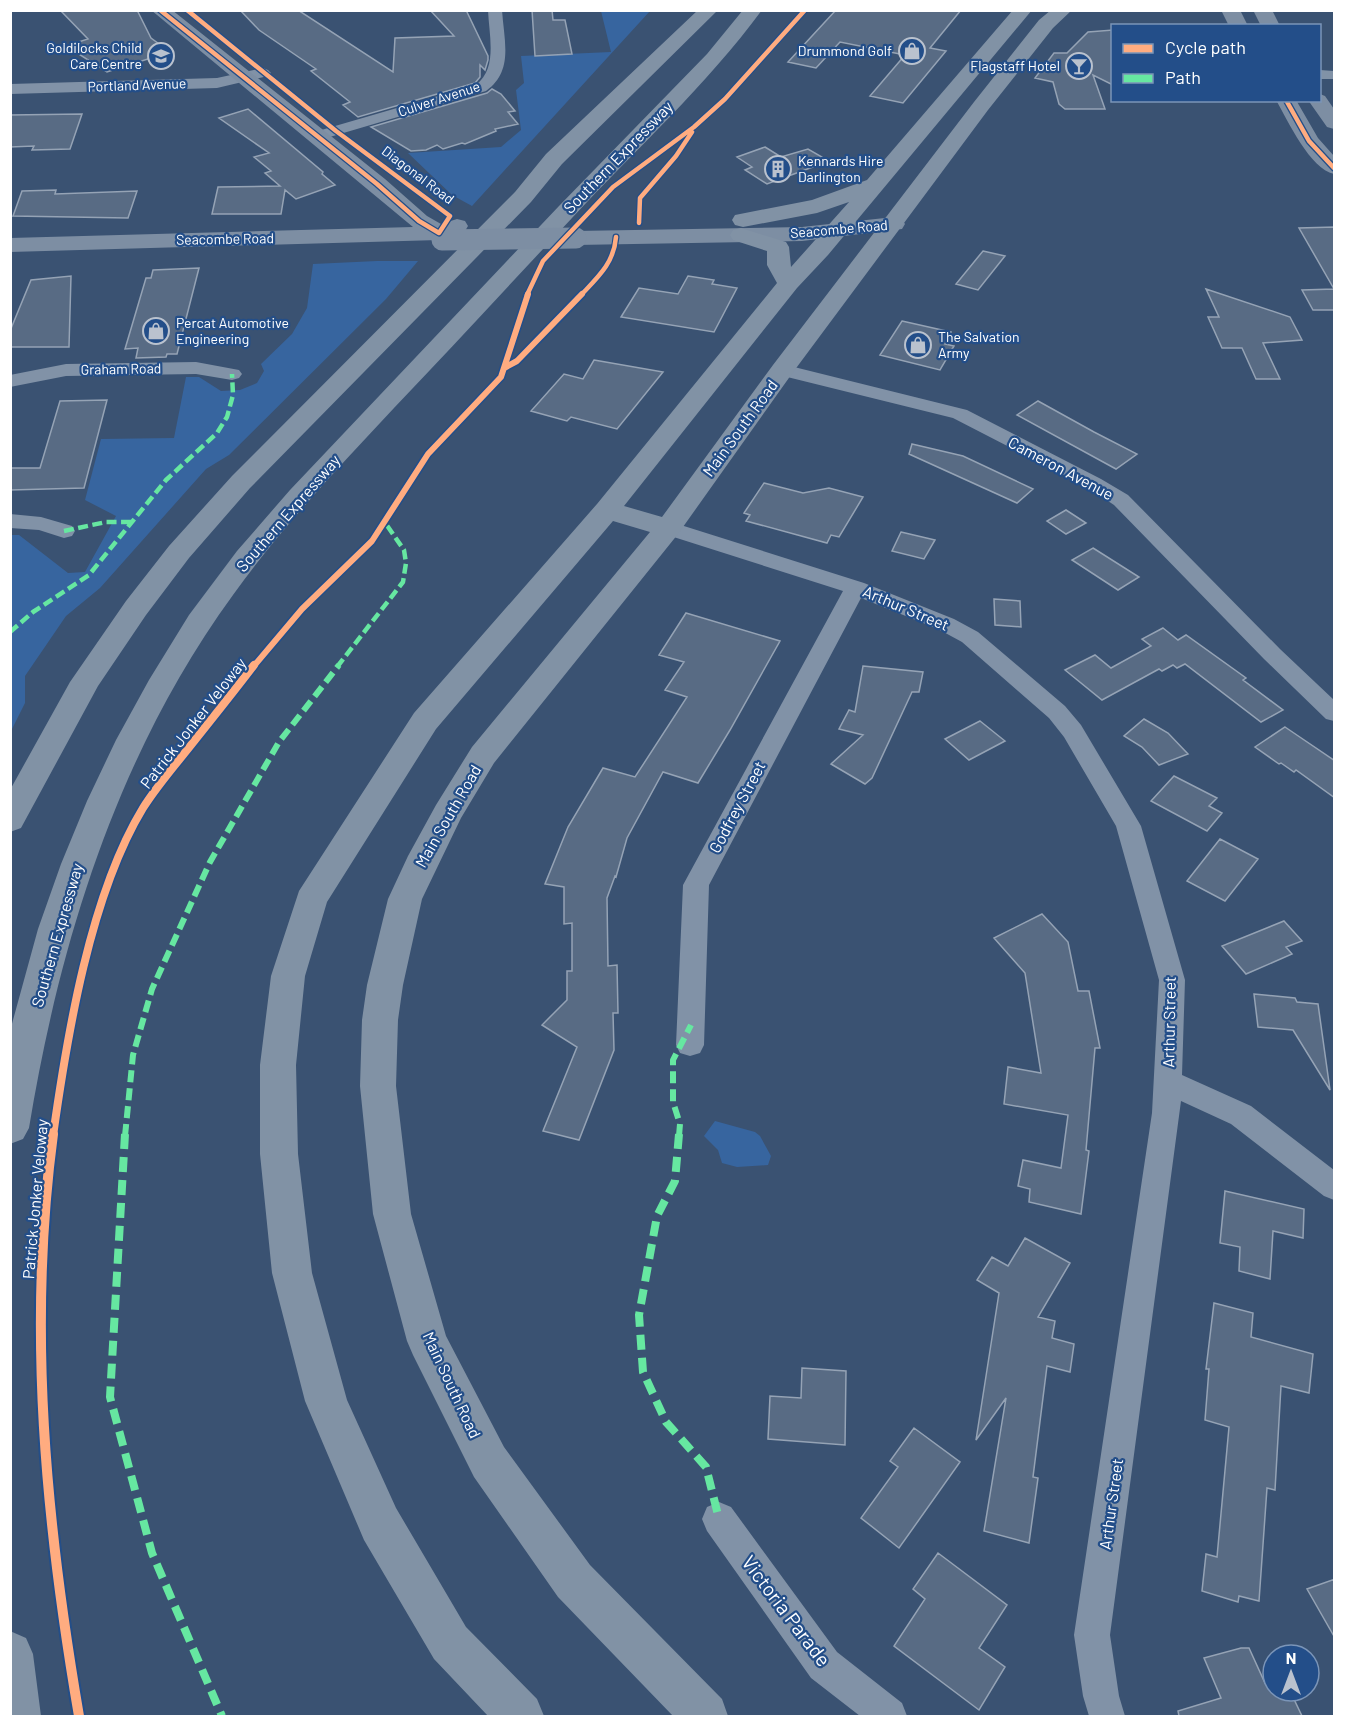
<svg xmlns="http://www.w3.org/2000/svg" width="1345" height="1727" viewBox="0 0 1345 1727" font-family="Barlow,sans-serif">
  <style>
    .green { fill: #37659f }
    .building { fill: #586b84; stroke: #95a3b5; stroke-width: 1.5 }
    .lines { fill: none; stroke-linecap: round; stroke-linejoin: round }
    .street { fill: #8192a7; fill-rule: evenodd }
    .secondary { fill: #7d8ea3; fill-rule: evenodd }
    .highway { fill: #8192a5; fill-rule: evenodd }
    .secondary-bridge { stroke: #7d8ea3; stroke-width: 21 }
    .quiet-far2 { stroke: #66e7a1; stroke-width: 4.5; stroke-dasharray: 10 4.5; stroke-linecap: butt }
    .quiet-far1 { stroke: #66e7a1; stroke-width: 6; stroke-dasharray: 12 6; stroke-linecap: butt }
    .quiet { stroke: #66e7a1; stroke-width: 8; stroke-dasharray: 15 8; stroke-linecap: butt }
    .cycleway-far3-casing { stroke: #234e89; stroke-width: 7 }
    .cycleway-far2-casing { stroke: #234e89; stroke-width: 9 }
    .cycleway-far1-casing { stroke: #234e89; stroke-width: 11 }
    .cycleway-casing { stroke: #234e89; stroke-width: 14 }
    .cycleway-far3 { stroke: #ffac80; stroke-width: 4.5 }
    .cycleway-far2 { stroke: #ffac80; stroke-width: 6 }
    .cycleway-far1 { stroke: #ffac80; stroke-width: 8 }
    .cycleway { stroke: #ffac80; stroke-width: 10 }
    .labels { text-anchor: middle; stroke-width: 4.5; stroke-linejoin: round; paint-order: stroke }
    .far-poi-label { font-size: 14px; fill: #fff; stroke: #234e89; text-anchor: end }
    .far-street-label { font-size: 14px; fill: #fff; stroke: #234e89 }
    .street-label { font-size: 16px; fill: #fff; stroke: #234e89 }
    .near-street-label { font-size: 20px; fill: #fff; stroke: #234e89 }
  </style>
  <rect width="100%" height="100%" fill="#3a5272"/>
  <path class="green" d="M601,11h49l-178,195 -20,-11 -44,-42 93,-6 20,-17 -5,-40 8,-7 -3,-27 90,-4z
    M377,261h41l-32,38 -157,156 -23,14 -106,119 -34,28 -41,60v27l-14,28v-196h8l49,38 17,-1 31,-56 -31,-16 16,-61 73,-1 12,-61h13l22,14 19,-1 17,-7 7,-12 -3,-7 31,-30 15,-26 6,-44z
    M715,1121l40,11 5,4 11,20 -3,9 -31,2 -15,-4 -4,-13 -14,-14z"/>
  <path class="building" d="M60,10h77l14,28 19,14 -63,20 -41,-26 22,-7z
    M240,10h58l95,62 2,-34 59,-2 -24,-26h36l22,46v4l-3,10 -5,-5v12l-5,6 -117,34 -15,-12 7,-3 -39,-31 5,-2 -57,-39z
    M532,10h20l1,10h12l7,34 -37,2z
    M836,10h125l-31,38 16,3 -43,52 -33,-7 35,-41 -65,-13 -24,26 -28,-6z
    M1113,30v55l-20,-10 12,34h-40l-6,-5 -6,-22 -18,-4 19,-25h13l21,-21z
    M492,89l9,5 14,17 -7,1 10,12 -23,5 1,2 -31,13 -3,-1 -19,6 -6,-4 -11,5 -15,1 -40,-24 116,-34z
    M248,109l75,63 -1,2 13,11 -39,14 -11,-9 -4,24h-69l6,-27 62,-1 -15,-13 6,-2 -17,-14 15,-4 -50,-35z
    M82,114l-12,35 -38,1 2,-4 -24,1v-32z
    M765,147l16,10 27,-8 21,12 -62,23 -22,-14 7,-3 -15,-10z
    M56,190l-1,4 82,-3 -9,27 -115,-2 9,-25z
    M1335,227v83h-22l-11,-20 32,-1 -35,-61z
    M983,251l22,5 -27,34 -22,-6z
    M199,268l-22,86h-10l-1,3 -30,1 2,-10 -13,1 21,-71h5l2,-8z
    M71,276l-2,71h-59v-16l21,-51z
    M688,276l26,4 -2,4 25,4 -23,44 -93,-15 18,-29 39,6z
    M1206,289l84,28 12,23 -39,3 17,36h-24l-14,-31h-20l-14,-31h11z
    M902,321l49,11 -6,12 9,2 -14,24 -60,-15z
    M594,360l69,12 -46,57 -46,-12 -4,4 -36,-10 33,-37 19,5z
    M107,400l-23,88 -74,2v-22h30l20,-67z
    M1038,401l56,31 43,22 -21,15 -99,-54z
    M912,444l51,12 70,33 -16,14 -108,-49z
    M764,483l39,10 26,-5 34,9 -24,40 -8,-2 -4,8 -81,-22 4,-6 -6,-2z
    M1066,510l20,13 -20,11 -19,-13z
    M901,532l34,8 -11,19 -32,-8z
    M1093,548l46,29 -21,13 -46,-30z
    M994,599l26,2 1,26 -26,-2z
    M686,613l94,28 -50,89 -32,53 -35,-11 -36,66 -11,39 -1,-1 -8,22 1,68 9,-1 1,48h-5l1,37 -35,90 -36,-9 34,-84 -35,-22 25,-25v-29h5v-48l-8,1v-37l-19,-3 23,-57 35,-59 32,9 52,-80 -22,-7 19,-28 -25,-7z
    M1163,628l15,12 8,-5 60,43 -3,2 40,30 -22,12 -76,-58 -8,4 -4,-3 -11,6 -3,-2 -57,31 -37,-30 30,-15 16,13 40,-22 -9,-7z
    M863,666l60,6 -4,20h-7l-40,86 -7,6 -34,-20 32,-29 -24,-6 10,-19 6,2z
    M1144,719l24,14 20,21 -29,11 -17,-18 -18,-11z
    M980,721l25,20 -36,19 -24,-21z
    M1285,727l50,34v37l-39,-28 -2,2 -13,-9 -2,1 -24,-17z
    M1174,776l43,22 -8,8 13,7 -15,18 -56,-30z
    M1220,839l38,20 -33,42 -38,-20z
    M1042,914l26,28 10,49h11l11,57h-5l-9,102 3,1 -8,63 -52,-12 1,-13 -12,-3 5,-26 38,8 7,-53 -64,-11 4,-37 33,6 -16,-100 -31,-35z
    M1284,921l18,20 -16,6 6,7 -46,20 -24,-28z
    M1254,994l41,4 2,4 21,2 12,86 -37,-60 -35,-3z
    M1225,1191l79,18 -1,29 -30,-7 -3,48 -31,-8 1,-24 -20,-4z
    M1025,1238l45,25 -32,54 17,4 -3,17 22,6 -4,28 -23,-6 -14,111 5,1 -9,65 -45,-12 22,-133 -30,42 23,-147 -22,-13 15,-23 16,9z
    M1214,1303l39,10 -2,24 62,17 -4,39 -28,-7 -6,104 -8,-2 -8,113 -20,-5 -1,6 -36,-11 4,-37 11,3 12,-130 -24,-7 4,-51h-3z
    M802,1368l44,3 -1,74 -77,-6 2,-43 31,2z
    M914,1428l46,34 -61,86 -38,-30 37,-51 -8,-6z
    M938,1553l69,52 -28,43 26,19 -26,43 -85,-64 31,-47 -12,-10z
    M1335,1579v59l-28,-49z
    M1241,1648h8l16,35 8,-2v10h17l12,25h-123l-1,-5 43,-13 -17,-40z"/>
  <g class="lines">
    <path class="street" d="M488,10h14c2,31 12,61 -16,81l-163,48h-12l-2,-3 2,-3 165,-48c22,-17 13,-49 12,-75z
      M263,68l5,2 3,3 -3,3 -51,12 -207,6v-10l207,-6z
      M1320,70l14,1v8h-14z
      M196,362l43,8 3,4 -3,4 -7,2 -36,-6 -130,2 -56,11v-12l56,-11z
      M782,364l185,46 134,69 27,16 152,154 54,51v21l-8,-2 -62,-60 -150,-154 -27,-18 -134,-69 -178,-44 -3,-4 3,-4z
      M10,514l31,3 31,9 3,5 -3,5 -8,2 -25,-8 -29,-2z
      M668,521l196,62 90,36 24,13 87,74 16,19 60,101 44,154 -3,95 69,31 83,64v30l-10,-4 -93,-72 -50,-23 -71,534 9,61 6,20h-36l-6,-20 -9,-61 78,-522 7,-133 -43,-154 -52,-89 -15,-19 -87,-76 -24,-13 -77,-31 -152,287 -5,160 -4,8 -10,3 -10,-3 -4,-8 7,-160 160,-294 -182,-58 -4,-5 4,-5z
      M719,1502l12,5 106,145 65,51 5,13h-47l-49,-38 -104,-147 -5,-12 5,-12z"/>
    <path class="secondary" d="M151,10h21l213,169 42,37 14,8 16,-5 8,2 3,5 -3,5 -26,9 -429,12v-14l403,-11z
      M1221,10h19l8,16h-19z
      M1253,10h19l8,16h-19z
      M1320,94l5,2 9,13v20l-7,-2 -19,-27h12z
      M1276,100h20l22,38 16,18v18c-24,-5 -46,-53 -58,-74z
      M894,217l8,2 3,5 -3,5 -100,12 -226,4 -8,-2 -3,-5 3,-5 8,-2 226,-4z"/>
    <path class="highway" d="M698,10h20l-156,154 -31,38 -281,286 -61,70 -43,57 -48,71 -77,142 -11,4v-42l60,-108 56,-81 43,-55 63,-70 283,-284 31,-38z
      M743,10h19c-56,76 -126,139 -190,208 -59,63 -118,127 -178,190 -56,60 -113,120 -161,187 -114,156 -173,344 -204,533l-6,11 -13,5v-113l28,-102 23,-65 26,-63 29,-61 33,-60 40,-65 48,-64 53,-61 269,-284 148,-152z
      M1013,10h19l-204,245 -31,33 -173,218 38,11 111,-152 201,-263 65,-82 12,-10h21l-19,18 -65,82 -197,265 -113,159 -184,229 -33,55 -39,81 -19,86 -5,35 -2,66 15,128 35,122 58,111 86,118 132,134 6,17h-55l-115,-119 -84,-120 -61,-122 -6,-14 -34,-127 -13,-128 2,-66 5,-35 21,-86 20,-43 28,-51 36,-58 178,-215 -37,-11 -177,208 -109,173 -22,74 -9,89 2,89 14,119 35,127 49,108 70,119 71,72 7,17h-56l-54,-57 -70,-119 -59,-139 -33,-128 -12,-119v-89l11,-89 28,-85 115,-178 183,-209 180,-221 -10,-18v-14l-34,-11 -3,-5 3,-5 8,-2 45,14 3,5 2,20 58,-65 -32,11 -74,14 -8,-2 -3,-5 3,-5 77,-15 55,-20z
      M10,1631l16,7 7,16 8,62h-31z"/>
    <path class="secondary-bridge" d="M442,240l134,-2"/>
    <path class="quiet-far2" d="M64,531l42,-9h25
      M10,632l23,-20 56,-37 77,-95 51,-47 10,-16 6,-22 -1,-21
      M337,667l66,-85 3,-19 -2,-13 -18,-26"/>
    <path class="quiet-far1" d="M125,1136l8,-81 19,-66 58,-127 69,-120 60,-77
      M679,1136l1,-12 -7,-22v-42l18,-35"/>
    <path class="quiet" d="M125,1134l-15,263 42,156 70,163
      M679,1134l-4,47 -18,35 -18,99 4,57 23,50 40,45 13,52"/>
    <defs>
      <path id="cycleway-far3" d="M160,10l217,174 42,37 20,12 11,-17 -114,-85 -149,-121
        M1286,100l23,41 25,27
        M639,223l1,-25 36,-42 16,-24
        M527,295l16,-34 70,-74 81,-60 31,-28 80,-89
        M581,295c17,-18 33,-32 35,-58"/>
      <path id="cycleway-far2" d="M506,367l11,-6 65,-67
        M253,667l49,-58 70,-68 56,-87 73,-77 27,-83"/>
      <path id="cycleway-far1" d="M53,1136c14,-100 37,-241 90,-328 15,-24 34,-45 52,-68 20,-25 40,-50 59,-75"/>
      <path id="cycleway" d="M53,1134c-26,194 -7,390 26,582"/>
    </defs>
    <use href="#cycleway-far3" class="cycleway-far3-casing"/>
    <use href="#cycleway-far2" class="cycleway-far2-casing"/>
    <use href="#cycleway-far1" class="cycleway-far1-casing"/>
    <use href="#cycleway" class="cycleway-casing"/>
    <use href="#cycleway-far3" class="cycleway-far3"/>
    <use href="#cycleway-far2" class="cycleway-far2"/>
    <use href="#cycleway-far1" class="cycleway-far1"/>
    <use href="#cycleway" class="cycleway"/>
  </g>
  <defs>
    <symbol id="shop-ring" viewBox="-11 -11 22 22"><circle r="9.5" fill="#234e89" stroke="#bac2ce" stroke-width="1.5"/><path d="M-5-2.5h2.3a2.7 3.5 0 0 1 5.4 0H5L5.5 6h-11ZM-1.5-2.5h3a1.5 2.3 0 0 0-3 0Z" fill="#bac2ce"/></symbol>
    <symbol id="school-ring" viewBox="-11 -11 22 22"><circle r="9.5" fill="#234e89" stroke="#bac2ce" stroke-width="1.5"/><path d="M0-5L7-2L0 1L-7-2ZM-4 1L0 2.5L4 1V4Q0 6-4 4Z" fill="#bac2ce"/></symbol>
    <symbol id="bar-ring" viewBox="-11 -11 22 22"><circle r="9.5" fill="#234e89" stroke="#bac2ce" stroke-width="1.5"/><path d="M-6-5H6L.8 .8V4.5H3.5V6h-7V4.5H-.8V.8Z" fill="#bac2ce"/></symbol>
    <symbol id="building-ring" viewBox="-11 -11 22 22"><circle r="9.5" fill="#234e89" stroke="#bac2ce" stroke-width="1.5"/><path d="M-4-6H4V6H1V3H-1V6H-4ZM-2.5-4.3h1.7v1.8h-1.7ZM.8-4.3h1.7v1.8H.8ZM-2.5-1h1.7V.8h-1.7ZM.8-1h1.7V.8H.8Z" fill="#bac2ce"/></symbol>
  </defs>
  <g fill-rule="evenodd">
    <use href="#shop-ring" x="897" y="36" width="30" height="30"/>
    <use href="#school-ring" x="146" y="41" width="30" height="30"/>
    <use href="#bar-ring" x="1064" y="51" width="30" height="30"/>
    <use href="#building-ring" x="763" y="154" width="30" height="30"/>
    <use href="#shop-ring" x="141" y="316" width="30" height="30"/>
    <use href="#shop-ring" x="903" y="330" width="30" height="30"/>
  </g>
  <g class="labels">
    <g class="far-poi-label">
      <text x="142" y="53">Goldilocks Child<tspan x="142" dy="16">Care Centre</tspan></text>
      <text x="892" y="56">Drummond Golf</text>
      <text x="1060" y="71">Flagstaff Hotel</text>
      <text x="798" y="166" text-anchor="start">Kennards Hire<tspan x="798" dy="16">Darlington</tspan></text>
      <text x="176" y="328" text-anchor="start">Percat Automotive<tspan x="176" dy="16">Engineering</tspan></text>
      <text x="938" y="342" text-anchor="start">The Salvation<tspan x="938" dy="16">Army</tspan></text>
    </g>
    <g class="far-street-label">
      <text transform="translate(137 85) rotate(-2)" y="5">Portland Avenue</text>
      <text transform="translate(439 99) rotate(-18)" y="5">Culver Avenue</text>
      <text transform="translate(418 175) rotate(37)" y="5">Diagonal Road</text>
      <text transform="translate(839 229) rotate(-5)" y="5">Seacombe Road</text>
      <text transform="translate(225 239) rotate(-1)" y="5">Seacombe Road</text>
      <text transform="translate(121 369) rotate(-1)" y="5">Graham Road</text>
    </g>
    <g class="street-label">
      <text transform="translate(618 157) rotate(-46)" y="6">Southern Expressway</text>
      <text transform="translate(740 428) rotate(-54)" y="6">Main South Road</text>
      <text transform="translate(1061 468) rotate(28)" y="6">Cameron Avenue</text>
      <text transform="translate(288 513) rotate(-49)" y="6">Southern Expressway</text>
      <text transform="translate(906 608) rotate(23)" y="6">Arthur Street</text>
      <text transform="translate(193 723) rotate(-52)" y="6">Patrick Jonker Veloway</text>
      <text transform="translate(737 807) rotate(-62)" y="6">Godfrey Street</text>
      <text transform="translate(448 816) rotate(-60)" y="6">Main South Road</text>
      <text transform="translate(57 935) rotate(-74)" y="6">Southern Expressway</text>
      <text transform="translate(1169 1022) rotate(-89)" y="6">Arthur Street</text>
      <text transform="translate(35 1199) rotate(-85)" y="6">Patrick Jonker Veloway</text>
      <text transform="translate(452 1385) rotate(65)" y="6">Main South Road</text>
      <text transform="translate(1111 1504) rotate(-82)" y="6">Arthur Street</text>
    </g>
    <g class="near-street-label">
      <text transform="translate(786 1611) rotate(53)" y="7">Victoria Parade</text>
    </g>
  </g>
  <rect width="1345" height="1727" fill="none" stroke="#ffffff" stroke-width="24"/>
  <rect x="1111" y="24" width="210" height="78" fill="#234e89" stroke="#7b95b8" stroke-width="1.5"/>
  <rect x="1123" y="44" width="30" height="9" fill="#ffac80" stroke="#7b95b8" stroke-width="1.5"/>
  <text x="1165" y="54" font-size="18" fill="#ffffff">Cycle path</text>
  <rect x="1123" y="74" width="30" height="9" fill="#66e7a1" stroke="#7b95b8" stroke-width="1.5"/>
  <text x="1165" y="84" font-size="18" fill="#ffffff">Path</text>
  <g transform="translate(1291 1673)"><circle r="28" fill="#234e89" stroke="#7b95b8" stroke-width="1.5"/>
  <path d="M0-4.5L10 22L0 15L-10 22Z" fill="#bac2ce"/>
  <text y="-9" font-size="16" font-weight="bold" text-anchor="middle" fill="#ffffff">N</text>
  </g>
</svg>
